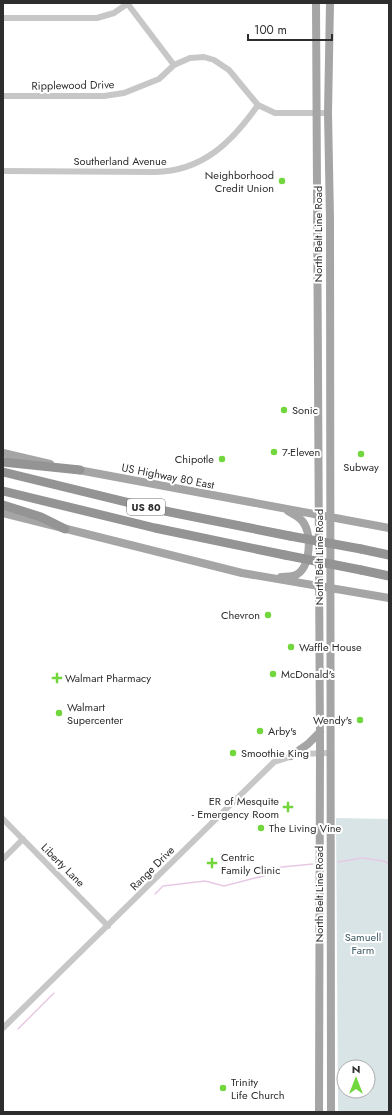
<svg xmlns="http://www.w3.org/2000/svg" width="392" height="1115" viewBox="0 0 392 1115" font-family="Jost,sans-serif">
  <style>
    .green { fill: #d9e4e7; fill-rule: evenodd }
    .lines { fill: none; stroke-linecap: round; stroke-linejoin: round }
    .stream { stroke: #e8c9e4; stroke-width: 1.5 }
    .minor { stroke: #c7c7c7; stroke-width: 6 }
    .major { stroke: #a5a5a5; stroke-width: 8 }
    .highway { stroke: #949494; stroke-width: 9 }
    .highway-bridge { stroke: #949494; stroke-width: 9 }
    .poi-dot { fill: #71d73d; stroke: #fff; stroke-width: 1.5 }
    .labels { text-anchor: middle; stroke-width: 4; stroke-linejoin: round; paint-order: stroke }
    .shield { fill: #fff; stroke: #6c6c6c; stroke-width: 1 }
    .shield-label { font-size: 10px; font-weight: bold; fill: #2d2d2d }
    .street-label { font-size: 11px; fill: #2d2d2d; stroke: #fff }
    .poi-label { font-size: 11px; fill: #2d2d2d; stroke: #fff; text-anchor: start }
    .park-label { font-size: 11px; fill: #3e5b65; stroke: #fff }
  </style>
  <rect width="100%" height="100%" fill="#fff"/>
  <path class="green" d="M336,818l53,1v293h-51zM344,1067h24v24h-24z"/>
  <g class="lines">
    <path class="stream" d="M338,862l24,-4 22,3 5,3
      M155,894l8,-8 42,-5 19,5 51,-13 3,-5 4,-1 31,-3
      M18,1029l36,-36"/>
    <path class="minor" d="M127,3l47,62
      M3,18h94l17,-5 13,-9
      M3,96h101l20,-3 35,-14 15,-14 16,-7 14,-1 10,3 15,10 29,35 17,8h53
      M3,171l152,1c48,-1 77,-30 103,-67
      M3,819l105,107
      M3,859l20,-20
      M3,1028l271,-266 25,-8 31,-1"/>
    <path class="major" d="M316,3l4,742 -1,367
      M330,3l-2,110 2,106 1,893
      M3,453l47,11
      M73,469l316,59
      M3,513l239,60 147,25
      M281,577c5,0 10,0 15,-2 15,-8 16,-41 7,-53 -3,-5 -10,-8 -15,-11
      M291,756l17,-12 12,-12"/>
    <path class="highway" d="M3,462l77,8
      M3,472l152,37 135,27
      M3,491l152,37 130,27
      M3,505l38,12 24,12
      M361,549l28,6
      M361,570l28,6"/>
    <path class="highway-bridge" d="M290,536l71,13
      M285,555l76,15"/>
  </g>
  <g class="poi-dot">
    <circle cx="282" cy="181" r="4"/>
    <circle cx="284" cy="410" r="4"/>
    <circle cx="274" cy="452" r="4"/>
    <circle cx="361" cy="454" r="4"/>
    <circle cx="222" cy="459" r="4"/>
    <circle cx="268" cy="615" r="4"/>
    <circle cx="291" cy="647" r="4"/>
    <circle cx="273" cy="674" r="4"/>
    <path d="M55 672h4v4h4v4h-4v4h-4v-4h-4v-4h4z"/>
    <circle cx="59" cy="713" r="4"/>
    <circle cx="360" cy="720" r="4"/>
    <circle cx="260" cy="731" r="4"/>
    <circle cx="233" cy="753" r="4"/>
    <path d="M286 801h4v4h4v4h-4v4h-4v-4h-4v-4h4z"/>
    <circle cx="261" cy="828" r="4"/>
    <path d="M210 857h4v4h4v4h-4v4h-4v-4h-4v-4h4z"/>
    <circle cx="223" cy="1088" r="4"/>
  </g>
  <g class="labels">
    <rect class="shield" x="127" y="499" width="38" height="16" rx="3"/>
    <g class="shield-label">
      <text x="146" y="511">US 80</text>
    </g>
    <g class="street-label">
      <text transform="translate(73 85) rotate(-1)" y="4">Ripplewood Drive</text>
      <text x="120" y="165">Southerland Avenue</text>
      <text transform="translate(318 234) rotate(-90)" y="4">North Belt Line Road</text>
      <text transform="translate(168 476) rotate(11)" y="4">US Highway 80 East</text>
      <text transform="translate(319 557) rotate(-90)" y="4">North Belt Line Road</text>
      <text transform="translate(63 865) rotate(45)" y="4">Liberty Lane</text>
      <text transform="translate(152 868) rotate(-45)" y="4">Range Drive</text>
      <text transform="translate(319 894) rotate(-90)" y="4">North Belt Line Road</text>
    </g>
    <g class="poi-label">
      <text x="274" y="179" text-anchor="end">Neighborhood<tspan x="274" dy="13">Credit Union</tspan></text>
      <text x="292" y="414">Sonic</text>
      <text x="282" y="456">7-Eleven</text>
      <text x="214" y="463" text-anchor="end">Chipotle</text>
      <text x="361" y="471" text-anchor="middle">Subway</text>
      <text x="260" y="619" text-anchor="end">Chevron</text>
      <text x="299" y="651">Waffle House</text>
      <text x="281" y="678">McDonald's</text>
      <text x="65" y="682">Walmart Pharmacy</text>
      <text x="67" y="711">Walmart<tspan x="67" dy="13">Supercenter</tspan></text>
      <text x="352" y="724" text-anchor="end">Wendy's</text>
      <text x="268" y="735">Arby's</text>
      <text x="241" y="757">Smoothie King</text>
      <text x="279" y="805" text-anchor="end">ER of Mesquite<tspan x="279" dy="13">- Emergency Room</tspan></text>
      <text x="269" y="832">The Living Vine</text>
      <text x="221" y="861">Centric<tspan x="221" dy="13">Family Clinic</tspan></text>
      <text x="231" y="1086">Trinity<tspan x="231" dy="13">Life Church</tspan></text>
    </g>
    <g class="park-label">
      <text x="363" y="941">Samuell<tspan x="363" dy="13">Farm</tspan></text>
    </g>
  </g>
  <rect width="392" height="1115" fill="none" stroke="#2d2d2d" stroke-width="8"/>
  <g transform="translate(356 1079)"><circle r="19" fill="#ffffff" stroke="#ababab"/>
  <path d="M0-3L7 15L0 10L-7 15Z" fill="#71d73d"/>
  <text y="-6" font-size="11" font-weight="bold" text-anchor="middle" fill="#2d2d2d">N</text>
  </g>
  <path d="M248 34v6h84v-6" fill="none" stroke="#2d2d2d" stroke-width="2"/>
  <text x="254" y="34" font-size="12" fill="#2d2d2d" stroke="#ffffff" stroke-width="3" paint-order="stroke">100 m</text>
</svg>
